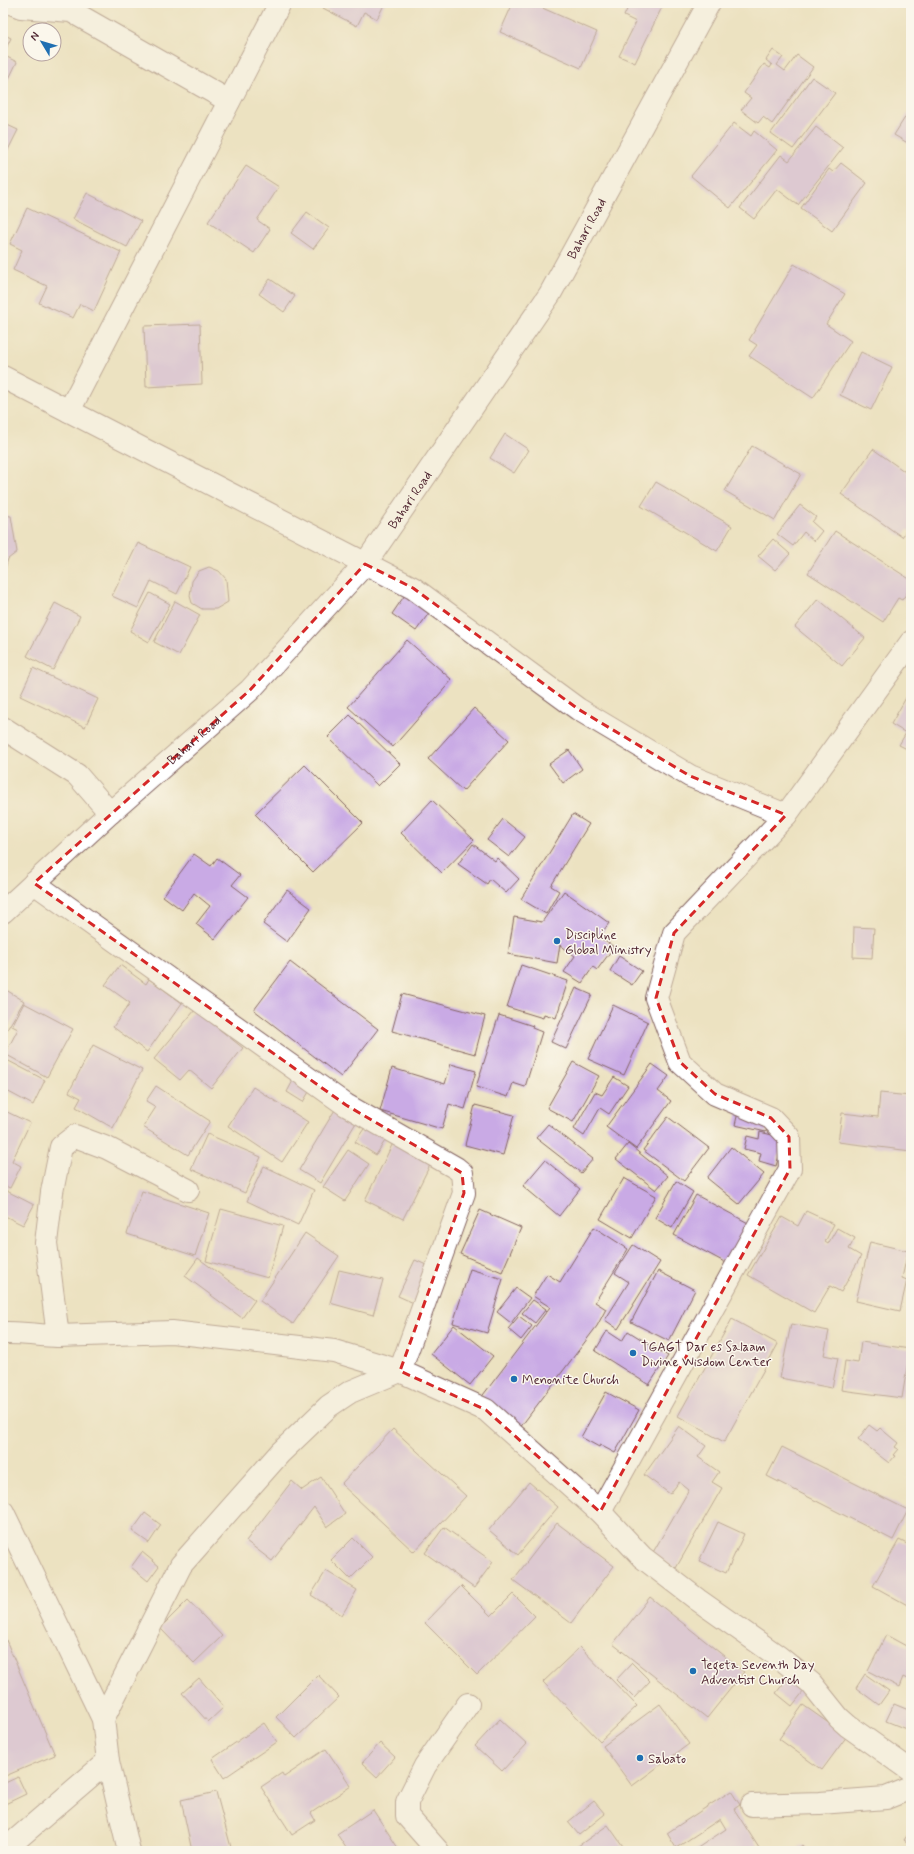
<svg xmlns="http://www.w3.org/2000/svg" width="914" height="1854" viewBox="0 0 914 1854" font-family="Mynerve,sans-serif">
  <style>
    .building { fill: #c9aae5 }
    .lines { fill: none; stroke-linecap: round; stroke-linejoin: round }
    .street-casing { stroke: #836360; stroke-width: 24 }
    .street { stroke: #fff; stroke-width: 22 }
    .marked { fill: none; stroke: #d62828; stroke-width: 3; stroke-dasharray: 8 5; stroke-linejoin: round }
    .poi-dot { fill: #1f6fb2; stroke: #fbf7ec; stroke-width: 1.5 }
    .labels { text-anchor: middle; stroke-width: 3; stroke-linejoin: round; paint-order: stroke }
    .street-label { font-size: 13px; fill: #4a1f2b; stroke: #fbf7ec }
    .poi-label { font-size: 13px; fill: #4a1f2b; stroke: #fbf7ec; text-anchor: start }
  </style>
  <rect width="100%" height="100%" fill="#fbf7ec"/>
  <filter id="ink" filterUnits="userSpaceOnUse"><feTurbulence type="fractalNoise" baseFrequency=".025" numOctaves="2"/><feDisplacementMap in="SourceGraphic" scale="8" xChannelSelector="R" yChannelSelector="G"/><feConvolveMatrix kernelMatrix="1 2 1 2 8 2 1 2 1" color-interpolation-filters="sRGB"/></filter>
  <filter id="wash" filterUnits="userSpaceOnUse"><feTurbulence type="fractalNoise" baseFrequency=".012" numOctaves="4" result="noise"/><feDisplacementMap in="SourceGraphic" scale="16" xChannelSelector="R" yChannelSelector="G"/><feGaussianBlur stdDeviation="0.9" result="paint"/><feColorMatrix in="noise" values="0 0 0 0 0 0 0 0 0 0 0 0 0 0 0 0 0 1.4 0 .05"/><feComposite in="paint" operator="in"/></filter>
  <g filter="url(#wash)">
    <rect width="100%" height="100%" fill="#ece2c1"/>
    <g id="blocks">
      <path class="building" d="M326,3h59l-8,16 -13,-7 -7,14 -34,-18z
        M513,3h18l66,29 -16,36 -81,-36z
        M630,3h29l4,2 -28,58 -16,-7 17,-34 -12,-6z
        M3,34l8,4 -8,17z
        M773,50l10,7 -6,8 8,6 12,-16 16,12 -41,57 -9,-7 -5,6 -17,-13 10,-12 -7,-5 20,-29 6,4 2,-3 -6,-5z
        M3,55l14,7 -12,25 -2,-1z
        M812,77l23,16 -42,56 -22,-16z
        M911,108v37l-17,-10z
        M3,123l15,7 -15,30z
        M734,123l17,13 3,-5 23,19 -47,58 -39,-32z
        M816,127l27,21 -45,57 -21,-16 -23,30 -14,-11 41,-53 8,6z
        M841,163l26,20 -35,48 -31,-23 28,-39 4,3z
        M246,166l33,21 -22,33 13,9 -16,24 -46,-31z
        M87,193l54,28 -14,26 -54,-28z
        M27,208l94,44 -27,59 -14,-7 -7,14 -34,-15 8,-17 -34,-16 9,-20 -12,-6z
        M307,212l22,16 -16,21 -22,-16z
        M794,264l51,30 -19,30 25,17 -38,57 -64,-42 8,-11 -8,-5z
        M270,279l25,17 -11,16 -25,-18z
        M200,324l2,60 -56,3 -2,-61z
        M861,352l31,15 -21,43 -31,-15z
        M505,434l24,16 -15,23 -24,-15z
        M752,446l49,28 -26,46 -50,-29z
        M873,449l38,27v55l-4,-1 -5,7 -61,-43z
        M656,482l76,44 -15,25 -76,-45z
        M800,505l16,12 -4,5 10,9 -8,10 -10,-9 -11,14 -16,-12z
        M3,515l8,1 6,36 -9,7 -5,17z
        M835,531l76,49v7l-9,13 -4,-2 -15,24 -75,-49z
        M773,539l17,15 -15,16 -17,-14z
        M138,543l52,24 -13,27 -26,-13 -13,27 -26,-12z
        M209,567l10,4 7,8 2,23 -12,7h-14l-10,-6 -2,-7 2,-15 7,-10z
        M409,589l25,17 -18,25 -24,-17z
        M150,593l20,11 -21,38 -19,-11z
        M818,599l47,39 -23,28 -47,-39z
        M175,601l25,14 -21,40 -25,-13z
        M55,603l25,13 -27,54 -26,-14z
        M407,640l45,40 -59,67 -45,-40z
        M33,668l65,31 -13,28 -65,-31z
        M911,689v62l-12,-6 7,-12 -15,-9z
        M474,708l35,32 -46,51 -35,-32z
        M350,715l50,49 -22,22 -50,-49z
        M569,750l13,19 -19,14 -14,-19z
        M305,765l58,58 -50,49 -58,-58z
        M432,800l42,40 -32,33 -41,-40z
        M573,814l16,10 -38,62 8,5 -13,23 -25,-15z
        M503,819l22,18 -16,20 -22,-17z
        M473,844l22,17 2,-3 22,21 -13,14 -16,-14 -3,5 -29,-20z
        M194,854l17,12 6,-8 23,17 -8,10 16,12 -33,42 -19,-15 14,-18 -16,-13 -12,17 -19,-14z
        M287,890l24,18 -24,34 -24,-18z
        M564,891l45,32 -10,14 15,10 -17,23 -4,-3 -11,16 -18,-11 11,-16 -15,-11 -3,18 -49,-9 6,-37 28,5z
        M854,927l20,1 -2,30 -19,-1z
        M619,956l23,15 -10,14 -22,-14z
        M290,962l88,67 -37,48 -87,-67z
        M120,965l26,19 3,-5 33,24 -35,49 -34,-25 17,-24 -25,-18z
        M521,965l47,16 -12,37 -12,-4 -1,4 -36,-11z
        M3,988l21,13 -19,32 -2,-1z
        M576,988l16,7 -26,54 -15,-7z
        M402,994l83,22 -10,38 -83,-23z
        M24,1003l49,26 -26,48 -42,-23 13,-25 -6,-3z
        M613,1005l35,17 -24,53 -36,-16z
        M195,1010l48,38 -32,40 -22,-18 -9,10 -26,-21z
        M499,1015l34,11 -1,2 10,4 -17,55 -12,-4 -5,14 -32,-10z
        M93,1045l49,25 -29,58 -37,-21 5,-9 -12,-6z
        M3,1058l42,22 -12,25 -30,-16z
        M573,1062l26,14 -26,46 -26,-14z
        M451,1064l25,7 -11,38 -16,-5 -7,25 -62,-18 12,-43 53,16z
        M652,1064l17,12 -11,15 13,10 -35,48 -30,-22z
        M296,1075l17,10 -10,17 -16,-10z
        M614,1077l14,9 -19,28 -9,-6 -16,28 -10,-7 21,-37 7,3z
        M156,1086l54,35 -22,34 -45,-28 13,-20 -10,-6z
        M253,1087l55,35 -26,40 -54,-36z
        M880,1093l30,3 -3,27 4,1v27l-73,-9 4,-29 36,4z
        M475,1105l39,10 -11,40 -38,-10z
        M336,1108l21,13 -37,62 -21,-13z
        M739,1108l30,11 -3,13 -31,-7z
        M3,1110l27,13 -18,38 9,5 -11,22 -7,-3z
        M668,1117l41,31 -25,33 -41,-31z
        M368,1123l20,13 -12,19 -21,-13z
        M548,1124l45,35 -12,14 -45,-35z
        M760,1132l24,6 -8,28 -17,-5 2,-8 -17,-4 3,-13 12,3z
        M207,1134l54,23 -16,36 -54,-24z
        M394,1141l38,20 -29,58 -38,-19z
        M628,1144l40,32 -12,14 -40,-31z
        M731,1147l33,27 -25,30 -32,-26z
        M348,1150l21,14 -24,37 -22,-14z
        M545,1160l35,29 -21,27 -36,-30z
        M264,1166l50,24 -16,35 -51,-24z
        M624,1178l32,18 -24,42 -32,-19z
        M676,1181l17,11 -21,36 -17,-10z
        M3,1189l31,16 -11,20 -20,-10z
        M142,1191l67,22 -14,43 -68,-22z
        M696,1195l54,29 -22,40 -54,-29z
        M221,1209l62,17 -15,52 -62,-17z
        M480,1210l41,18 -19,44 -42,-18z
        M806,1211l28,13 -9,18 3,2 9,-16 18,10 -6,11 12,7 -20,36 -11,-6 -16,27 -66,-38 34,-58 16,9z
        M594,1227l34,22 -33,53 11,7 -9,17 -78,103 -39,-30 70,-92 -17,-11 14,-22 13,8z
        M305,1233l34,23 -46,68 -33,-23z
        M870,1242l38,9 -6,27 5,2 -7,31 -44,-10z
        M633,1245l27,17 -42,67 -13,-9 24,-38 -14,-9z
        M198,1258l57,42 -13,18 -57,-42z
        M415,1260l18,8 -17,36 -18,-8z
        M470,1269l33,10 -16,54 -34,-10z
        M339,1270l44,10 -10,35 -43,-12z
        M658,1271l37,19 -26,51 -38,-19z
        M516,1288l14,10 -19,25 -14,-11z
        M533,1300l13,9 -11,14 -13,-10z
        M519,1316l13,10 -11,14 -13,-11z
        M732,1319l46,25 -54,98 -46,-26z
        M791,1324l38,7 -5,24 14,3 -6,30 -52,-10z
        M454,1325l39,31 -23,29 -39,-31z
        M607,1331l15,10 6,-10 40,25 -19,29 -54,-34z
        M861,1342l49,7 -8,49 -61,-8 4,-29 13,2z
        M606,1392l33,18 -24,43 -15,-8 -1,2 -18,-10z
        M869,1425l8,6 3,-3 18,15 -3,4 3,2 -5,6 2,1 -6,7 -31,-24z
        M679,1426l27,20 -8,11 21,15 -7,10 10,6 -46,80 -24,-14 37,-64 -10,-8 -9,12 -26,-19z
        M393,1429l73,67 -52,56 -73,-68z
        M782,1447l126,63 -15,30 -126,-64z
        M321,1477l24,37 -18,13 -13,-20 -42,54 -26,-20 46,-60 10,9z
        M529,1482l29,25 -40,48 -29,-25z
        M145,1513l16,12 -12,18 -17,-12z
        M718,1522l26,12 -18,39 -27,-12z
        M557,1523l57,43 -43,57 -58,-43z
        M444,1527l49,35 -19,26 -49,-35z
        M353,1538l19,19 -22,22 -19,-19z
        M899,1540l12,6v61l-38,-21z
        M142,1552l17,14 -11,15 -17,-14z
        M326,1571l31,19 -15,25 -31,-20z
        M461,1586l30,30 22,-22 22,22 -58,59 -52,-52z
        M650,1597l94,75 -37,46 -94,-74z
        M188,1600l34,36 -28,27 -34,-35z
        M3,1633l52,122 -52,22z
        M886,1635l22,12 2,-4 1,1v37l-8,-4 -4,10 -31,-16z
        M580,1647l57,59 -37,35 -57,-59z
        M632,1663l18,18 -16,17 -18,-18z
        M792,1673l16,13 -16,20 -16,-13z
        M865,1674l24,17 -10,14 -23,-17z
        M318,1675l21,22 -43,41 -20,-21z
        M199,1678l25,29 -16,15 -26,-29z
        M660,1704l29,40 -57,42 -29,-40z
        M894,1704l17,7v20l-25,-10z
        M803,1705l44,31 -25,34 -43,-31z
        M500,1719l27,25 -25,27 -27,-25z
        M264,1723l13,19 -53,36 -12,-19z
        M380,1743l15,14 -18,20 -15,-14z
        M326,1749l25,37 -40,27 4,7 -23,15 -31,-48 21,-14 2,4z
        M18,1777l8,17 -23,11v-21z
        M731,1791l9,14 -6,4 27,42h-68l33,-22 -6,-10 -44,29 -9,-15z
        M216,1792l16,59h-40l-11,-51z
        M594,1801l11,13 -26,21 -11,-13z
        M373,1810l27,41h-52l-11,-17z
        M608,1825l17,24 -2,2h-52z
        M911,1830v15l-7,-5z
        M802,1845l6,6h-13z"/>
    </g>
  </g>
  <g filter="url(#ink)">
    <use href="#blocks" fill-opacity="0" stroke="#836360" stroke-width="1"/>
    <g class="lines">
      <defs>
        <g id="street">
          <path d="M11,3l10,4 50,4 158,90"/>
          <path d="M3,377l410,211 165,121 112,67 96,39 -112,118 -18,65 24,64 35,32 56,24 18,19 1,32 -190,343"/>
          <path d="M69,411l211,-408"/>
          <path d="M3,728l74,47 33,38"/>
          <path d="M786,815l125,-173"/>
          <path d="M34,883l312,222 110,63 6,5 2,20 -64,178 -50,21 -21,14 -49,47 -99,112 -78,154"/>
          <path id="s1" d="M3,912l107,-99 140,-123 115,-126 185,-270 159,-291"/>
          <path d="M3,1333c20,-1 36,3 55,3l-12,-93 6,-51 9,-45 14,-11 32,12 81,42"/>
          <path d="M58,1336l114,-4 162,19 66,20 86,39 114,102 42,45 56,43 81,57 32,26 28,35 9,8 63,45"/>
          <path d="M3,1512l100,207 5,42 21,90"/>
          <path d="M752,1805l68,-2 66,-5 25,-10"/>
          <path d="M3,1851l105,-90"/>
          <path d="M438,1851l-31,-35v-14l18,-36 43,-62"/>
        </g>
      </defs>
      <use href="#street" class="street-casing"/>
      <use href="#street" class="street"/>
    </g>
  </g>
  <path d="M0 0H914V1854H0ZM365,564l48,24 165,121 112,67 96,39 -112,118 -18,65 24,64 35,32 56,24 18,19 1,32 -190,343 -114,-102 -86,-39 64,-178 -2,-20 -116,-68 -312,-222 216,-193z" fill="#ece2c1" fill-opacity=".55" fill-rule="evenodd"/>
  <path class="marked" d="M365,564l48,24 165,121 112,67 96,39 -112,118 -18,65 24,64 35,32 56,24 18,19 1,32 -190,343 -114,-102 -86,-39 64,-178 -2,-20 -116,-68 -312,-222 216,-193z"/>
  <g class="poi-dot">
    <circle cx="557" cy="941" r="4"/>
    <circle cx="633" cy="1353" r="4"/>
    <circle cx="514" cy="1379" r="4"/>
    <circle cx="693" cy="1671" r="4"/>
    <circle cx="640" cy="1758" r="4"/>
  </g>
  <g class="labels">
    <g class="street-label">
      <text dy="5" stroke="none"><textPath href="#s1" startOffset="905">Bahari Road</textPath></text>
      <text dy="5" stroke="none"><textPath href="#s1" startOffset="581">Bahari Road</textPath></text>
      <text dy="5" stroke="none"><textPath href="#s1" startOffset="257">Bahari Road</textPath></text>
    </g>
    <g class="poi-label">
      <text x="565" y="939">Discipline<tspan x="565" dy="15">Global Ministry</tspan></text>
      <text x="641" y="1351">TGAGT Dar es Salaam<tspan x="641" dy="15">Divine Wisdom Center</tspan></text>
      <text x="522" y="1384">Menonite Church</text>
      <text x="701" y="1669">Tegeta Seventh Day<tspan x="701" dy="15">Adventist Church</tspan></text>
      <text x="648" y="1763">Sabato</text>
    </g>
  </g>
  <rect width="914" height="1854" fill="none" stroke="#fbf7ec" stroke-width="16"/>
  <g transform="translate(42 42) rotate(308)"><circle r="19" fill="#fbf7ec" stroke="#b4a19f"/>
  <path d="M0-3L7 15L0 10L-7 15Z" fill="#1f6fb2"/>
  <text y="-6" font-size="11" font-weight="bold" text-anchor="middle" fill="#4a1f2b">N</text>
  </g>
</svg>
